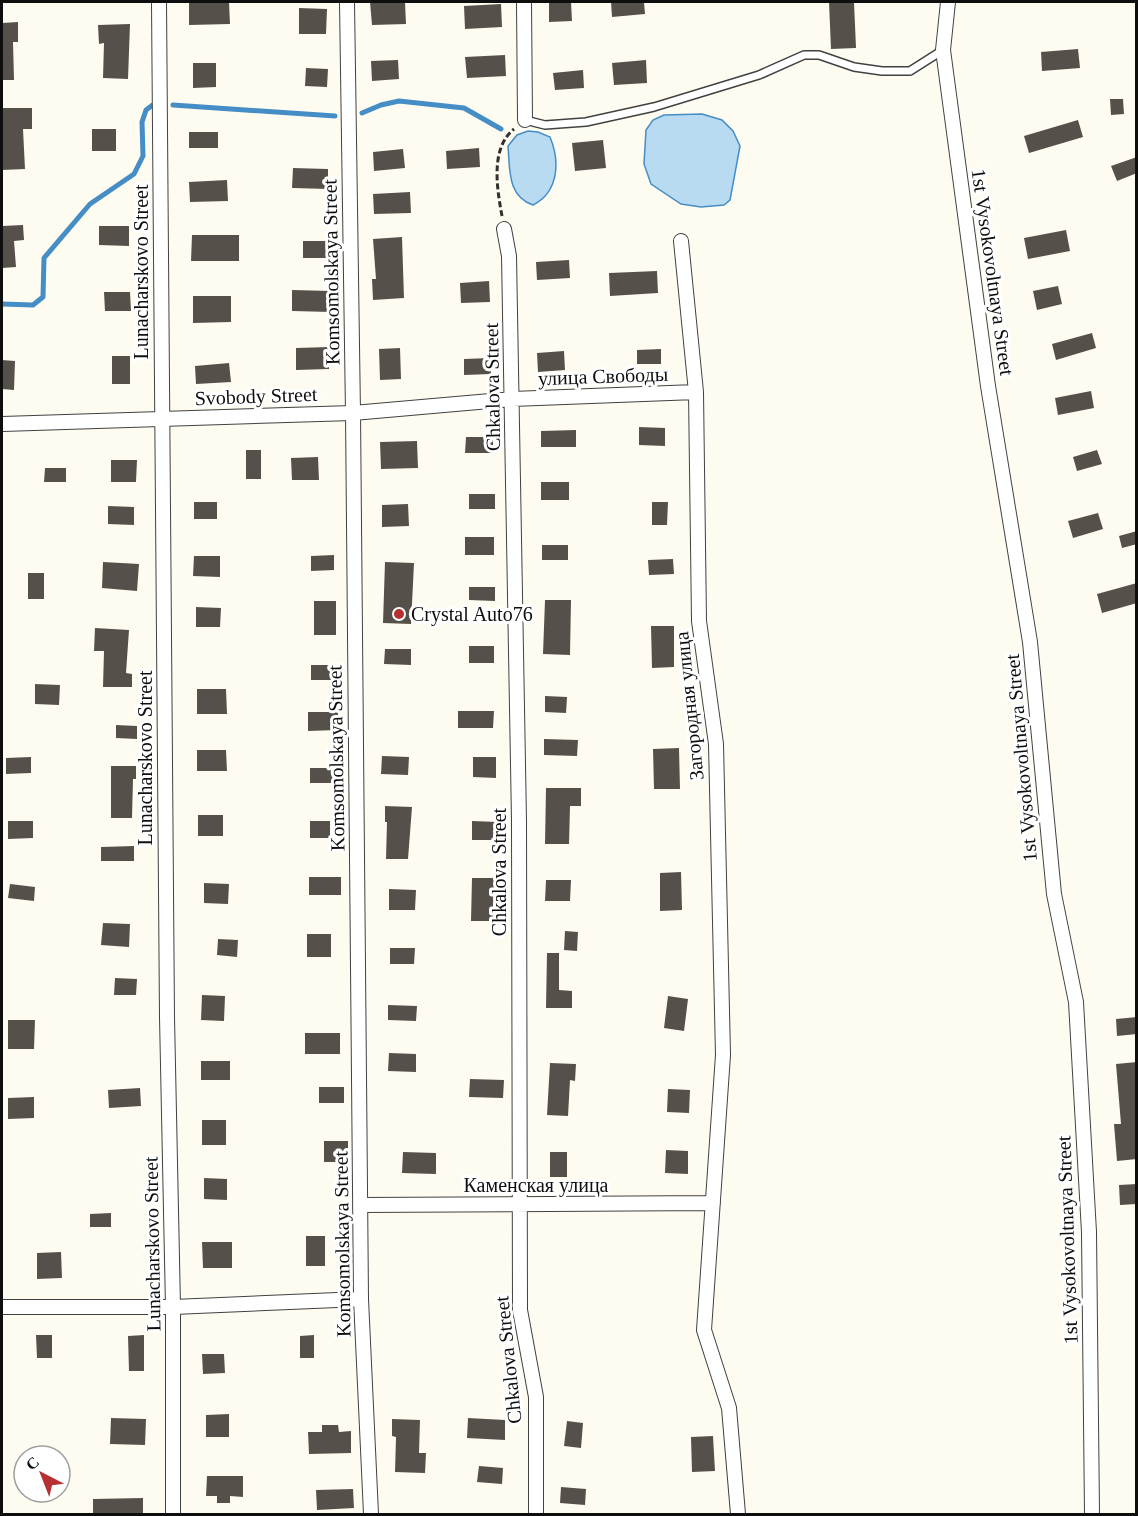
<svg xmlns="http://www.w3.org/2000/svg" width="1138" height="1516" viewBox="0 0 1138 1516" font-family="'Times New Roman',serif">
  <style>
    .water { fill: #b9dbf2; stroke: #448dc5; stroke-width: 1.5 }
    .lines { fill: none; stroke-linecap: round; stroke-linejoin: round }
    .stream { stroke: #448dc5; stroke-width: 5 }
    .building { fill: #56504b }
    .service-casing { stroke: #414141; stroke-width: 10 }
    .minor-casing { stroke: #414141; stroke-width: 16 }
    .path { stroke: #303030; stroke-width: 3; stroke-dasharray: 6 3; stroke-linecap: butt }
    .service { stroke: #fff; stroke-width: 7 }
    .minor { stroke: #fff; stroke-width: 14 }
    .poi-dot { fill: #b62f31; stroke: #fff; stroke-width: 2 }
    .labels { text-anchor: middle; stroke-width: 6; stroke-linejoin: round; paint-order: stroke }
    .street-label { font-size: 20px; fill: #0e0e0e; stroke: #fff }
    .poi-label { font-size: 20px; fill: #0e0e0e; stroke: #fff; text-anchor: start }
  </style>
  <rect width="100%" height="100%" fill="#fefcf1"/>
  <path class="water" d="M702,114l20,6 11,11 7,15 -10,54 -6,5 -23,2 -20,-3 -30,-20 -7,-20 2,-34 7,-10 11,-5z
    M528,131l10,1 12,5c10,24 9,55 -17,68 -26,-9 -23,-36 -25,-59l9,-11z"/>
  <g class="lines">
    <path class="stream" d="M173,105l162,11
      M362,113l19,-8 18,-4 65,7 37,21
      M2,304l31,1 10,-8 1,-39 46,-54 44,-30 9,-18 -1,-34 4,-12 8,-6"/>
  </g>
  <path class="building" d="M189,2h40l1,22 -41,1z
    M370,2h35l1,22 -34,1z
    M571,2l1,19 -23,1v-19z
    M611,2h33l1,12 -33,3z
    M829,2h25l2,46 -25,1z
    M501,4l1,23 -37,2 -1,-23z
    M299,8l28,1 -1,25h-27z
    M18,22v20h-5l1,38h-12v-57z
    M130,24l-2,55 -25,-1 1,-35 -5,1 -1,-19z
    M1078,49l2,19 -38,3 -1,-19z
    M505,55l1,21 -39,2 -2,-21z
    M398,60l1,19 -27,2 -1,-20z
    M646,60l1,23 -33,2 -2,-22z
    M193,63h23v24l-23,1z
    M306,68l22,1 -1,18 -22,-1z
    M583,70l1,18 -29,2 -2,-17z
    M1110,99h13l1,15 -13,1z
    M2,108h30v21h-9l2,40 -23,1z
    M1078,120l5,17 -54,16 -5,-17z
    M92,129h24v22h-24z
    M189,132h29v16h-29z
    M603,140l3,28 -31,3 -3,-28z
    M479,148l1,19 -33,2 -1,-18z
    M403,149l2,19 -31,3 -1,-19z
    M1137,157v16l-20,8 -6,-15z
    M293,168l35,1v20l-36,-1z
    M227,180l1,21 -38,1 -1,-20z
    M410,192l1,21 -37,1 -1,-20z
    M23,225l1,15 -10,1 2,26 -14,1v-42z
    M99,226h30v20l-30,-1z
    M1066,230l4,21 -42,8 -4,-21z
    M192,235h47v26h-48z
    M402,237l2,61 -31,2 -1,-21h4l-3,-40z
    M303,241h27v17h-27z
    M569,260l1,18 -33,2 -1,-18z
    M657,271l1,22 -48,3 -1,-23z
    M489,281l1,21 -29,1 -1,-20z
    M1058,286l4,18 -25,6 -4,-19z
    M292,290l39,1v21l-39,-1z
    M104,292h26l1,19h-26z
    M193,296h38v26l-38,1z
    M1092,333l4,15 -40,12 -4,-16z
    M329,347v22l-33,1v-22z
    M400,348l1,31 -21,1 -1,-31z
    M661,349v15h-24v-14z
    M564,351l1,19 -27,2 -1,-19z
    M112,356h18v28h-18z
    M490,358l1,16 -27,1v-16z
    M2,360l13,1 -1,29 -12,-1z
    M229,363l2,19 -35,2 -1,-18z
    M1091,391l3,17 -36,7 -3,-17z
    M639,427l26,1v18l-26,-1z
    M576,430v17h-35v-16z
    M466,437h27v16h-28z
    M417,441l1,27 -37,1 -1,-27z
    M246,450h15v29h-15z
    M1097,450l5,14 -25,7 -4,-14z
    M318,457l1,23h-27l-1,-22z
    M111,460h26l-1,22h-25z
    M45,468h21v14h-22z
    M541,482h28v18h-28z
    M469,494h26v15h-26z
    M194,502h23v17h-23z
    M652,502h16l-1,23h-15z
    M408,504l1,22 -27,1v-22z
    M108,506l26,1v18l-26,-1z
    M1098,513l5,16 -30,9 -5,-17z
    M1137,531v13l-15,4 -3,-12z
    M465,537h29v18h-29z
    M542,545h26v15h-26z
    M334,555v15l-23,1v-15z
    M194,556h26v21l-27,-1z
    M673,559l1,15 -25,1 -1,-15z
    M103,562l36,2 -2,27 -35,-3z
    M385,562l29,1 -3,61 -28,-1z
    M28,573h16v26h-16z
    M1137,583v20l-35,10 -5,-19z
    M469,587h26v14l-26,-1z
    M545,600h26l-1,55 -27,-1z
    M314,601h22v34h-22z
    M196,607l25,1 -1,19h-24z
    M651,626h23v41l-22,1z
    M95,628l34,2 -3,43 6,1v13h-29l1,-36h-10z
    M469,646h25v17h-25z
    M385,649h26v16l-27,-1z
    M311,665h27v15h-27z
    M35,684l25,1 -1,20 -24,-1z
    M197,689h29l1,25h-30z
    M545,696l22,1 -1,16 -21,-1z
    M458,711h36l-1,17h-35z
    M308,712h30v18l-30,1z
    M116,725l21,1v13l-21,-1z
    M544,739l34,1 -1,16 -33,-1z
    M679,748l1,41h-26l-1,-40z
    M197,750h29l1,21h-30z
    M382,756l27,1 -1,18 -27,-1z
    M31,757v16l-25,1v-16z
    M473,757h23v21l-23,-1z
    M111,766h25v13h-3l-1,39h-21z
    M310,768h27v15h-27z
    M546,788h35v18h-11l-1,38h-24z
    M385,806l27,1 -4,52h-22l1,-37h-2z
    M198,815h25v21h-25z
    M8,821h25v17l-25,1z
    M310,821h20v17h-20z
    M472,821l26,1 -1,18h-25z
    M134,846v15h-33v-14z
    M681,872l1,38 -22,1v-38z
    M309,877h32v18h-32z
    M472,878h27l1,43h-29z
    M546,880h25l-1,21h-25z
    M204,883l25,1 -1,20 -24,-1z
    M10,884l25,3 -1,14 -26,-3z
    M389,889l27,1 -1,20h-26z
    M103,923l27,1 -1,23 -28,-2z
    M565,931l13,1 -1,19 -13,-1z
    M307,934h24v23h-24z
    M218,939l20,1 -1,17 -20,-2z
    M390,948h25l-1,16h-24z
    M547,953h12v37l13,1v17h-26z
    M115,978l22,1 -1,16h-22z
    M202,995l23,1 -1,25 -23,-1z
    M668,996l20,3 -4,32 -20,-3z
    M388,1005l29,1 -1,15 -28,-1z
    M1137,1017v17l-20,2 -1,-17z
    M8,1020h27l-1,29h-26z
    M305,1033h35v21h-35z
    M389,1053l27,1v18l-28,-1z
    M201,1061h29v19h-29z
    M1137,1062v97l-20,2 -3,-37h7l-5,-60z
    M550,1063l26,1 -1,17 -5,-1 -2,36 -21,-1z
    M470,1079l34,1 -1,18 -34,-1z
    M319,1087h25v16h-25z
    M140,1088l1,18 -32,2 -1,-18z
    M668,1089l22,1 -1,23 -22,-1z
    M34,1097v21l-26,1v-21z
    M202,1120h24v25h-24z
    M324,1141h24v21h-24z
    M666,1150l22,1v23l-23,-1z
    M403,1152l33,1v21l-34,-1z
    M550,1152h17v25h-17z
    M204,1178l23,1v21l-23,-1z
    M1137,1184v20l-17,1 -1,-20z
    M111,1213v14h-21v-13z
    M306,1236h19v30h-19z
    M202,1242h30v26h-29z
    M61,1252l1,26 -25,1v-26z
    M36,1335h16v23h-15z
    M144,1335v36h-15l-1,-35z
    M314,1335v23h-14v-22z
    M202,1354h22l1,19 -22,1z
    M229,1414v23h-23v-22z
    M111,1418l35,1 -1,26 -35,-1z
    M468,1418l37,2v20l-38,-2z
    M392,1419l28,1 -1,33h7l-1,20 -30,-1 1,-35 -4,-1z
    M567,1421l16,2 -2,25 -17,-2z
    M322,1425h16l1,7 12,-1v22l-42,1 -1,-22h14z
    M713,1436l2,35 -23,1 -1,-35z
    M479,1466l24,2 -1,16 -25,-2z
    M207,1476h36v21l-13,-1v7h-13v-7h-11z
    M561,1487l25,2 -1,16 -25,-2z
    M353,1489l1,19 -37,2 -1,-20z
    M143,1498v17h-50v-16z"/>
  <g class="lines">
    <defs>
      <path id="service" d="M525,120l20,5 41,-3 68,-15 105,-32 45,-20h15l35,12 28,4h28l33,-21"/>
      <path id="minor" d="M159,2l8,1015 6,290v207
        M347,2l6,411 8,886 10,215
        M524,2l1,118
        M948,2l-5,48 45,336 42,256 24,252 22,108 13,230 3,282
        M504,229l5,27 10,565 1,489 16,87v117
        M681,241l15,151 3,229 17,123 7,311 -19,275 25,78 9,106
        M2,424l351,-11 159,-14 184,-7
        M360,1205l353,-2
        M2,1307h171l188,-8"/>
    </defs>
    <use href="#service" class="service-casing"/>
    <use href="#minor" class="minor-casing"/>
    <path class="path" d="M502,216c-5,-27 -12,-68 12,-87"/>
    <use href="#service" class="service"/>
    <use href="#minor" class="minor"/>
  </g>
  <circle class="poi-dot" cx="399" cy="614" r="6"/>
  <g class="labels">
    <g class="street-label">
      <text transform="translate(141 272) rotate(-90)" y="7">Lunacharskovo Street</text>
      <text transform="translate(331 272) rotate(-91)" y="7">Komsomolskaya Street</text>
      <text transform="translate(993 272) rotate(82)" y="7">1st Vysokovoltnaya Street</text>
      <text transform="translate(603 376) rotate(-2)" y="7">улица Свободы</text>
      <text transform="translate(492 387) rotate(-91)" y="7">Chkalova Street</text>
      <text transform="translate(256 396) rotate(-2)" y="7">Svobody Street</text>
      <text transform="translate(689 706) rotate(-96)" y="7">Загородная улица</text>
      <text transform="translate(145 758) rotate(-90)" y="7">Lunacharskovo Street</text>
      <text transform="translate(336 758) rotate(-91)" y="7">Komsomolskaya Street</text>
      <text transform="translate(1021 758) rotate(-95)" y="7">1st Vysokovoltnaya Street</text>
      <text transform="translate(499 872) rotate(-90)" y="7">Chkalova Street</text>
      <text x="536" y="1192">Каменская улица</text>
      <text transform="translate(1067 1240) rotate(-92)" y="7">1st Vysokovoltnaya Street</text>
      <text transform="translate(152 1244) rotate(-91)" y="7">Lunacharskovo Street</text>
      <text transform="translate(342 1244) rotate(-91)" y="7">Komsomolskaya Street</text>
      <text transform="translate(508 1360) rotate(-96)" y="7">Chkalova Street</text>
    </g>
    <g class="poi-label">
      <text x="411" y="621">Crystal Auto76</text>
    </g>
  </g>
  <rect width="1138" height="1516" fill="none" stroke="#0e0e0e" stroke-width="6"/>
  <g transform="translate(42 1474) rotate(318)"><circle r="28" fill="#ffffff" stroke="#9f9f9f" stroke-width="1.5"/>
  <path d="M0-4.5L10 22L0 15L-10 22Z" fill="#b62f31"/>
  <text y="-9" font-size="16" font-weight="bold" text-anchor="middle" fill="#0e0e0e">С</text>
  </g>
</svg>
